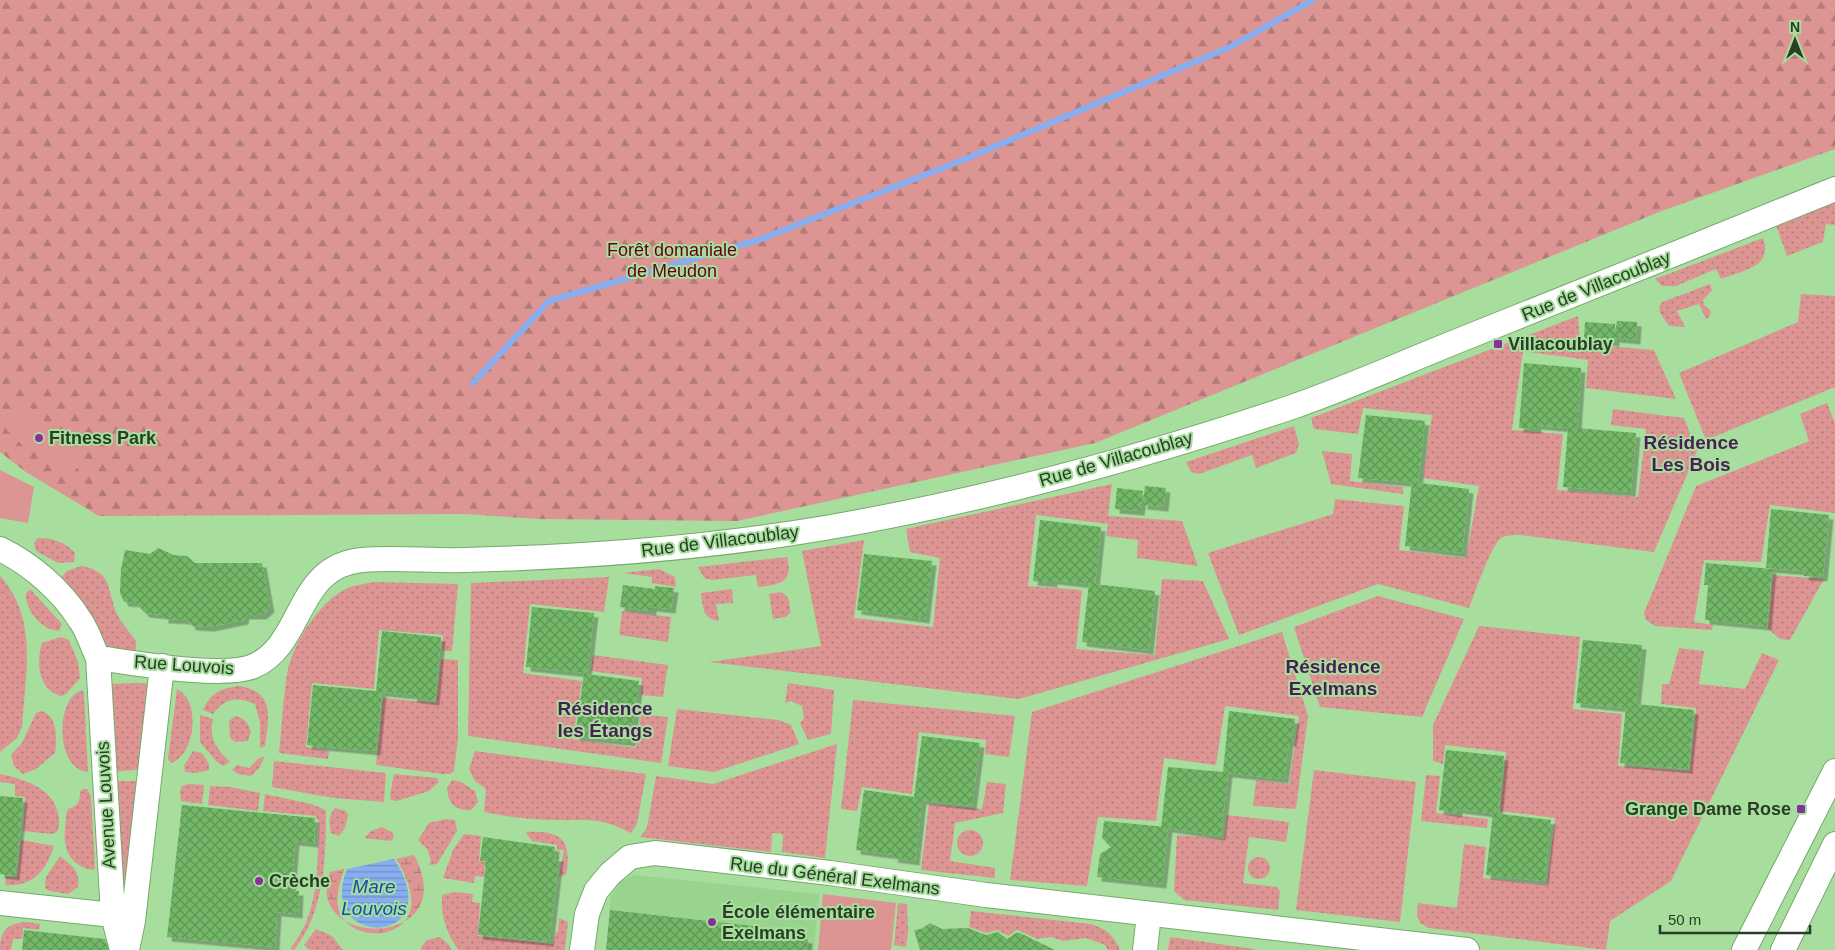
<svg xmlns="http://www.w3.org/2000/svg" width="1835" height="950" viewBox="0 0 1835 950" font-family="Arial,sans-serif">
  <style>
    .built { fill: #98d48e }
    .grass { fill: url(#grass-dots) }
    .forest { fill: url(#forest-firs) }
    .wetland { fill: url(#wetland-marsh) }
    .park { fill: #dc9593 }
    .water { fill: url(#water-rules) }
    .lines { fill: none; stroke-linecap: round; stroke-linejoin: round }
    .stream { stroke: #87aef0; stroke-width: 6 }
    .building { fill: url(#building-cross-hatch); filter: url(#shadow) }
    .minor-casing { stroke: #75a96c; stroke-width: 26 }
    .minor { stroke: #fff; stroke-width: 24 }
    .poi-dot { fill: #892f9b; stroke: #a7de9e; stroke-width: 2 }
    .labels { text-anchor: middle; stroke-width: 4; stroke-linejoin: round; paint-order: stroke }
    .park-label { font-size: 18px; fill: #650013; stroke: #a7de9e }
    .street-label { font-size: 18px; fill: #283e25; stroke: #a7de9e }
    .poi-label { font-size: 18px; font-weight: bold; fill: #283e25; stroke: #a7de9e; text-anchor: start }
    .neighbourhood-label { font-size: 19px; font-weight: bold; fill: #491e52; stroke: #a7de9e }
    .water-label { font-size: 19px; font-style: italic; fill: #164caa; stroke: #a7de9e }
  </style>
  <defs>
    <pattern id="grass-dots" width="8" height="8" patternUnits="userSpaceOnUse" patternTransform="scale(1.25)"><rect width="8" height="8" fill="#dc9593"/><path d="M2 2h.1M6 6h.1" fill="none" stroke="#b27b78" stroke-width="1.8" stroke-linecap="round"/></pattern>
    <pattern id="forest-firs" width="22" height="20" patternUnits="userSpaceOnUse" patternTransform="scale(1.25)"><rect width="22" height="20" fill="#dc9593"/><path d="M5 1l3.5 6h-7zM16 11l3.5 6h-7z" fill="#b27b78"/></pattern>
    <pattern id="wetland-marsh" width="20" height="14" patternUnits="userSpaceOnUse" patternTransform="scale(1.25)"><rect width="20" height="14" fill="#dc9593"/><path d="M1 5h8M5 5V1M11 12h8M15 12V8" fill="none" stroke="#b27b78"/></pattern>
    <pattern id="water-rules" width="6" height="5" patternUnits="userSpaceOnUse" patternTransform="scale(1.25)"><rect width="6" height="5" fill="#87aef0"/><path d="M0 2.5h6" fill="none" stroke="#6e8fc2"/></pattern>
    <pattern id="building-cross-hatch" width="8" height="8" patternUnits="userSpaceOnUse" patternTransform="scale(1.25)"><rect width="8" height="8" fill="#73b868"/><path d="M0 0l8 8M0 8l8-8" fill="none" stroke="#5e9755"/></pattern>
    <filter id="shadow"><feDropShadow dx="4.5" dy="4.5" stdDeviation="0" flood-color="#0004"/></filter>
  </defs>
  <rect width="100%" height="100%" fill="#a7de9e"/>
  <path class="built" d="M634,875l185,19 -5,56h-208l5,-54 10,-15z"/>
  <path class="grass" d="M1835,202v23l-9,-1 -3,18 -36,14 -11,-31z
    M1763,238c10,30 -20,32 -42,41l-5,-10 -40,17h-14l-7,-7z
    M1710,284l2,6 -9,10 1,5 7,6 -2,6 -3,2 -7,-15 -22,7 8,16 -16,-1 -9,-13 -1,-6 3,-5z
    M1801,294l34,2v91l-129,53 -27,-67 119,-51z
    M1578,316l2,28 74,6 22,49 -90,-11 2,-28 -65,-9 -11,79 51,4 -6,56 81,7 8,-68 -35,-4 2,-16 71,9 13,33 -43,101 -134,-17c-6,0 -15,0 -19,3 -11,9 -26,55 -32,70l-91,-24 -139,51 -31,-82 125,-39 2,-15 69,7 -5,44 67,8 13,-72 -56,-8 9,-63 -69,-7 -5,26 -44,-5 -3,-11z
    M1827,403l8,20v90l-65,-8 -9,57 -57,-2 -10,62 19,3 -1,5 -57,-4 -9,-6 -2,-7 52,-127 113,-45 -9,-27z
    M1294,426l5,18 -3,9 -40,15 -4,-13 -53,19 -8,-2 -5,-10z
    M1322,451l30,3 -2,27 53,6v7l-72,-10z
    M1112,484l-4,32 74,5 16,45 -61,-8 1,-18 -32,-4 2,-12 -72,-9 -8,71 54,4 -6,59 79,6 7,-76 41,2 26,58 -210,60 -310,-37 112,-16 -19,-95 62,-11 -10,78 79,9 7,-69 -30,-6 -4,-23z
    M38,538c13,-1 29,5 37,15l-1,9 -16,1 -22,-12 -2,-8z
    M787,557c7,26 -8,28 -29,30l-2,-12 -44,5 -8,-2 -6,-11z
    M81,566c31,5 26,22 35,46 5,11 13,19 20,29v11l-32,-4 -43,-70 6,-7z
    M659,569l16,8 1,10 -24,-4v-6l-29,-4z
    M1773,575l51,4 -34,61 -10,-1 -12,-10z
    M0,576c39,43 25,98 22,151l-5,11 -17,14z
    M609,577l-5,35 -74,-8 -7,69 59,8 -9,58 63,9 5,-34 27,3 -7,46 -193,-27 3,-153z
    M374,582l84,2 -6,67h-10l1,-16 -64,-5 -5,59 -62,-6 -6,64 23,4 -1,8 -49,-6c3,-27 4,-57 9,-84 6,-27 33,-70 60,-81 7,-3 17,-4 26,-6z
    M30,589l32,35 -3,7c-18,-1 -34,-21 -33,-38z
    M732,589l1,14 -17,1 3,17c-17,-2 -16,-15 -18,-28z
    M780,592c10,3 10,12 10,21l-4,4 -13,2 -4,-25z
    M1378,596l86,23 -42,98 -102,-10 -26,-80z
    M622,611l49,6 -3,25 -49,-7z
    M1479,626l101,11 -7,72 49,5 -4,52 72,5 6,-63 -35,-4 1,-20h7l10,-36 25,3 -5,33 46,5 17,-36 17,7 -108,221 -61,40 -4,29 -177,-22 -9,-5 -3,-8 1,-12 39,5 7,-64 22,3 -3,31 64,7 8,-67 -55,-7 6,-59 -61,-7 -2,19 -10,-3v-36z
    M1282,632l26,84 -12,93 -43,-3 3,-26 33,4 10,-68 -74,-10 -9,59 -52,-7 -8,63 -58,-4 -11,69 -77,-6 22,-168z
    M61,637l8,3 9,22 2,16 -14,16 -5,2c-23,-6 -25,-34 -19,-53z
    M593,655l75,10 -5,32 -22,-2 1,-17 -51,-7z
    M441,659l17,1v78l-4,33 -4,3h-8l-66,-9 7,-67 53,5z
    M138,683l16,1 -8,85 -34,3 -6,-88z
    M788,683l46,7 -3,44 -23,6 -8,-17 4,-5 -2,-12 -11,-5 -6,2z
    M239,686c36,6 30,30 26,60l-5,2v-26l-5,-18c-17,-8 -31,-6 -42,10l-10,-4c7,-17 19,-22 36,-24z
    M177,689c24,11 19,66 -6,74l-3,-4z
    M82,690l2,3 4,79c-33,-2 -33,-74 -6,-82z
    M853,700l162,16 -6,41 -24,-3 1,-14 -67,-8 -7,62 -50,-7 -5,24 -16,-2z
    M677,709l102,11 12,5 8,19 -85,28 -46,-6z
    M41,711c17,5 16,27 14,42l-19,16 -13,5 -9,-8 -3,-11 11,-12 14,-30z
    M200,715l13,4c-5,20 4,30 17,43l-7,4 -7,-5 -16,-19z
    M235,716c10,2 12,6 16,15l-3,10 -13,1 -5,-4 -1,-17z
    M837,744l-12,114 -43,-6 1,-18 -11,-1 -1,19 -131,-15 7,-9 9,-52 57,8z
    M193,751l9,2 7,11v6l-14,3 -10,-1 -1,-6z
    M475,751l171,23 -9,50 -6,9c-34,-17 -41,-12 -76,-13 -23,0 -48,-3 -71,-8l2,-23 -11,-8 -6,-12z
    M265,756l-6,12 -8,8 -13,-2 -6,-4 5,-5 12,3 10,-10z
    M274,761l112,12 -2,29 -50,-4 -62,-11z
    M1314,770l102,12 -16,140 -104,-12z
    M0,774c23,5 52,13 58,39 1,6 2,13 -1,19l-6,2 -28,-3 2,-34 -10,-1v-12l-15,-2z
    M394,774l43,4 2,4 -10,9 -32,10 -6,-1 -1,-4z
    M1426,775l14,1 -4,37 52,6 -1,9 -66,-7z
    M452,780l9,2 14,9 3,11 -7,8c-15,1 -23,-6 -24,-22z
    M113,781h31l-11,100 -12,-1z
    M987,782l19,2 -3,29 -48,10 -5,38 45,7v10l-74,-8 8,-66 53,5z
    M189,784l15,1 -2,19 -21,-3 -1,-10 2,-5z
    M210,786l20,1 30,6 -2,18 -50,-6z
    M83,789h4l4,7 4,72 -2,2c-23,-4 -30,-20 -28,-41 1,-8 0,-13 3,-20 10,-3 12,-7 12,-17z
    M265,794l46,10 15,6c0,46 -1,102 -32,140l-4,-1c30,-36 27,-83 29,-128l-4,-5 -52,-5z
    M335,808l11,3 2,4 -3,13 -6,8 -8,-3c-2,-10 -3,-17 4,-25z
    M1227,815l62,7 -3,20 -37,-5 -6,46 34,4 3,5 -2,18 -94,-10 -10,-9 3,-56 47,4z
    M446,819l9,1 2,11 -20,33 -8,1 2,-4 -3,-11 -10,-10 11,-17z
    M382,827l10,5 2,5 -3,4 -27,-3 7,-7z
    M957 843a13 13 0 1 1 26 0a13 13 0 1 1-26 0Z
    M528,832c35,-2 44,10 38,43l-7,1 5,-26h-7v-5l-25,-4 -6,-8z
    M464,834l17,2 -2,25 6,1 -1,15 -9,-1 -1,7 -31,-5 10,-28z
    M21,840l33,6c-8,25 -21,41 -49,39l1,-8h11z
    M60,856c12,10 20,14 18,31l-10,7 -18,-3 -5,-3 1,-11z
    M1248 868a11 11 0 1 1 22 0a11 11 0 1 1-22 0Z
    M455,892l18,2 -1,8 8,1 -2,33 75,8 3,-12h2l1,-14 9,4 -3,28h-106c-13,-16 -18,-35 -17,-55z
    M898,903l9,1 1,27 -2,16 -12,-2z
    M971,911l120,13c15,5 23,11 29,26h-12l-3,-5 -19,-7 -23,3 -12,-4 -14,2 -19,-9 -4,1 -5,5 -12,-6 -10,3 -18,-6z
    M27,922l13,2 -1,6 -16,-2 -1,11h-9l-2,11h-11c0,-19 7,-27 27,-28z
    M316,929l16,7 11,14h-33l-6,-5z
    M440,937l9,8 3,5h-31v-3l6,-7z
    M1170,937l84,12v1h-86z"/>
  <path class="forest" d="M0,0h1835v149l-176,63 -564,231 -358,78 -198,-2 -75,-5 -365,2 -73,-44 -26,-20z"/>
  <path class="wetland" d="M414,855c51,95 -113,95 -84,17l14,-3c-4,14 -9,27 -5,42 13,39 109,30 57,-52z"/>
  <path class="park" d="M21,399l64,60 -16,18 -36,-28 -6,1 -21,-21 2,-17z
    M0,470l34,17 -6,36 -28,-5z
    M823,894l73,9 -5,47h-73z"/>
  <path class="water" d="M394,859c58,88 -80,91 -47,10z"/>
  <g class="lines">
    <path class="stream" d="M473,383l76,-82 209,-61 200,-78 272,-115 83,-47"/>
  </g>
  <path class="building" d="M1617,321l20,1 -1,18 -21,-2v4l-31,-3 1,-17 30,2v11z
    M1524,363l57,5 -4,60 59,5 -5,59 -68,-5 5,-59 -31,-3v4l-18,-1z
    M1366,415l59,6 -7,62 -60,-5z
    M1412,482l57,7 -7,64 -57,-7z
    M1145,486l21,2 -2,19 -21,-2z
    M1117,488l26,3 -3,20 -25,-2z
    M1771,509l58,6 -6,62 -19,-1 1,-5 -39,-3z
    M1040,520l61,7 -6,57 60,7 -6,59 -67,-8 7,-58 -36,-4v3l-20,-2z
    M158,548l16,7 13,1 8,7h67l8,45 -8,7h-17l-1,5 -34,7 -18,-1 -4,-6 -24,-1v-4l-19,-2 -9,-10 -12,-1 -4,-9 1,-24 4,-19 25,4z
    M864,554l68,7 -7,58 -68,-9z
    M1706,563l66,6 -5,57 -62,-6 3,-35h-4z
    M623,585l32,4v-3l19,2 -3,21 -19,-2v4l-32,-4z
    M532,607l62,6 -7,61 52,7 -8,61 -56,-6 9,-63 -58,-6z
    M382,631l59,6 -6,64 -23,-3 1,-3 -31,-3 -6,59 -69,-6 6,-60 63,6z
    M1583,640l59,5 -6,59 58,6 -6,59 -68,-6 6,-55 -50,-5z
    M1229,711l66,8 -3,23h-3l-5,37 -56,-6 -7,63 -53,-8 -6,56 -65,-7 3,-23 11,-7 -9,-9 2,-17 62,6h-5l7,-60 55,5z
    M922,736l58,7 -8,63 -50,-6 -7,61 -22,-3 1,-3 -38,-5 8,-60 50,7z
    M1446,750l58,6 -6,58 -40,-5v4l-19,-3z
    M0,796l23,2 -8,78 -15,-2z
    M182,805l133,13 -1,25 -19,-2 -4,50h8l-1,23 -21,-2 -2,35 -108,-10z
    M1493,813l58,7 -7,61 -58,-6z
    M483,837l72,10 -1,10h5l-10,85 -71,-7 8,-74h-6z
    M610,910l152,17v7l46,5 -1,11h-201z
    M930,923l12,6 26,-1 18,7 12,-3 9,7 9,-6h4l35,17h-135l-6,-20 7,-1z
    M24,930l81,9 3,11h-86z"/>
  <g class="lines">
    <defs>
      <path id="minor" d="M0,549c31,15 61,41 80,71 8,11 12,26 18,38 36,5 126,21 156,8 51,-23 41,-100 108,-106 33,-3 68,1 102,0 120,-3 242,-12 361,-32 158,-27 315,-70 467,-121 58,-20 115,-46 173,-69 123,-49 247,-99 370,-149
        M98,658l15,257 9,35
        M0,903l113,12 14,4
        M127,950l6,-29 29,-255
        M582,950l5,-36 9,-23 14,-17 20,-17 25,-4 175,20 156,22 481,55
        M1145,950l4,-36
        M1744,950l91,-179
        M1783,950l52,-106"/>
    </defs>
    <use href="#minor" class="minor-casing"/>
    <use href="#minor" class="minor"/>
  </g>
  <g class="poi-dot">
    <rect x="1493" y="339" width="10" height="10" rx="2.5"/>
    <circle cx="39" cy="438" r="5"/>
    <rect x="1796" y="804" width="10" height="10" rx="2.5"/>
    <circle cx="259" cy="881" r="5"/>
    <circle cx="712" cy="922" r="5"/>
  </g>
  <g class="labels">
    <g class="park-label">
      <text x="672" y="256">Forêt domaniale<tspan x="672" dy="21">de Meudon</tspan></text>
    </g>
    <g class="street-label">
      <text transform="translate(1596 286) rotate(-22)" y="6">Rue de Villacoublay</text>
      <text transform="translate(1116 459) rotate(-16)" y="6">Rue de Villacoublay</text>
      <text transform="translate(720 541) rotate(-7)" y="6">Rue de Villacoublay</text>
      <text transform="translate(184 665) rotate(4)" y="6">Rue Louvois</text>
      <text transform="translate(106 805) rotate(-93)" y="6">Avenue Louvois</text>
      <text transform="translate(835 876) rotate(7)" y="6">Rue du Général Exelmans</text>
    </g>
    <g class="poi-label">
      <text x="1508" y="350">Villacoublay</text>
      <text x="49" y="444">Fitness Park</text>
      <text x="1791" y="815" text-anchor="end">Grange Dame Rose</text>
      <text x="269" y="887">Crèche</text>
      <text x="722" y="918">École élémentaire<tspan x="722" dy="21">Exelmans</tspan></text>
    </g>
    <g class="neighbourhood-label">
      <text x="1691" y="449">Résidence<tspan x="1691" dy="22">Les Bois</tspan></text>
      <text x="1333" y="673">Résidence<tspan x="1333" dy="22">Exelmans</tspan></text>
      <text x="605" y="715">Résidence<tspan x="605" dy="22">les Étangs</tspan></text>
    </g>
    <g class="water-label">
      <text x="374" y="893">Mare<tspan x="374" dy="22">Louvois</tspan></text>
    </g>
  </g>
  <g transform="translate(1795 40)" stroke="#a7de9e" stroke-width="4" paint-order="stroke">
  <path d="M0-4L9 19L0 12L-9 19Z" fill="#283e25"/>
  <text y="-8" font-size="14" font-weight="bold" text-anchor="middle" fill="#283e25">N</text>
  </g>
  <path d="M1660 925v8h150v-8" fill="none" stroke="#283e25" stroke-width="2.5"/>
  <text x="1668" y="925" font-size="15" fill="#283e25" stroke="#a7de9e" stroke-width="4" paint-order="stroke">50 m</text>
</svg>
